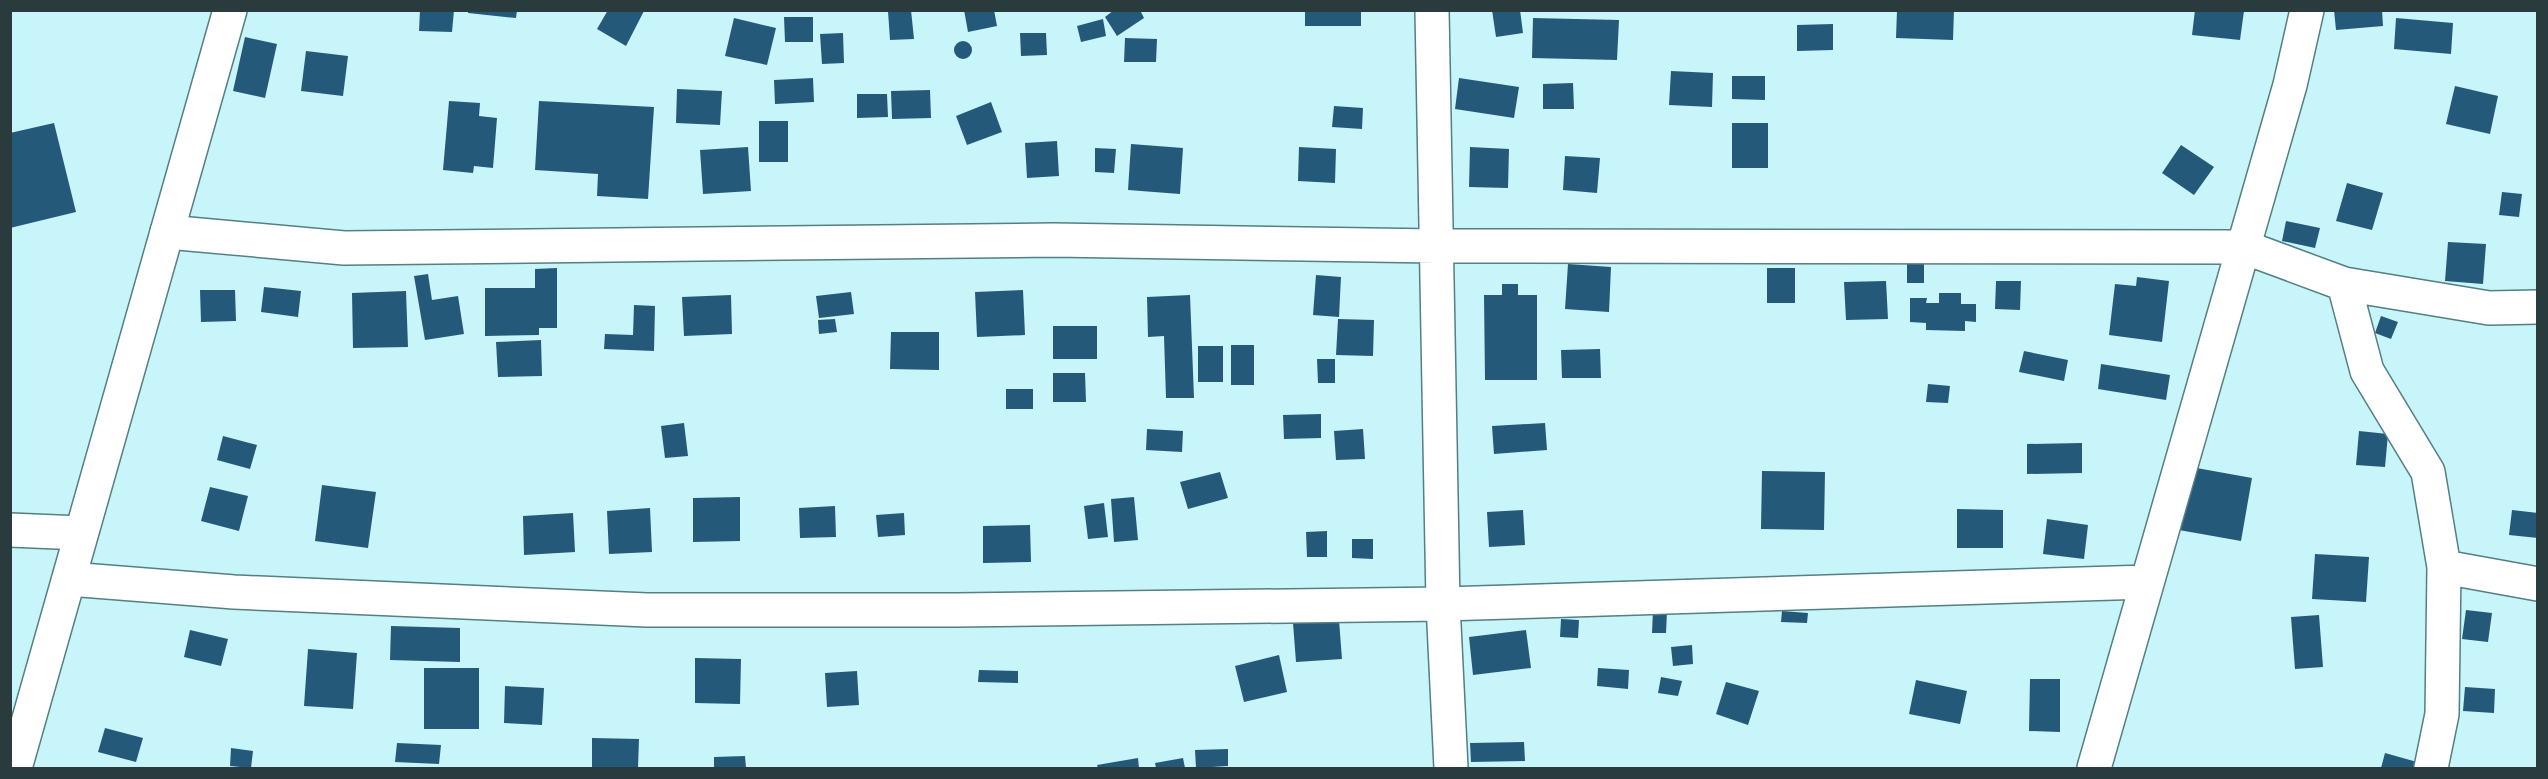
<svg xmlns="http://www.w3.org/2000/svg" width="2548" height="779" viewBox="0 0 2548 779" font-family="Quicksand,sans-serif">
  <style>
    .building { fill: #255979 }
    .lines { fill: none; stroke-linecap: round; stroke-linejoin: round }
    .minor-casing { stroke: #547f83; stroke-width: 36 }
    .tertiary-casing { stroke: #547f83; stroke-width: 36 }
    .minor { stroke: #fff; stroke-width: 33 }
    .tertiary { stroke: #fff; stroke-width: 33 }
  </style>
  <rect width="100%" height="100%" fill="#c7f5fa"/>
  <path class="building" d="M420,10h34l-2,22 -33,-1z
    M468,10h49l-1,8 -48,-5z
    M608,10l36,1 -18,35 -29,-17z
    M911,10l3,29 -24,1 -2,-29z
    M964,10h30l3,16 -29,6z
    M1114,10h26l4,8 -27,18 -12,-19z
    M1305,10h56v16h-56z
    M1492,10h28l3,23 -27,4z
    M1897,10h57l-1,30 -57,-2z
    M2195,10l49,1 -4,29 -48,-5z
    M2334,10h48l1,16 -47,4z
    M784,17h29v25h-28z
    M734,18l42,10 -9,37 -42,-9z
    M1533,18l86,2 -2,40 -85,-2z
    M2396,18l57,5 -2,31 -57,-5z
    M1103,19l3,17 -25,6 -4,-16z
    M1833,24v26l-36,1v-26z
    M843,33l1,30 -22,1 -2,-30z
    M1020,33h26l1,22 -26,1z
    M245,37l32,7 -12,54 -32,-7z
    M1125,38l32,1 -1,23h-32z
    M954 50a9 9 0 1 1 18 0a9 9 0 1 1-18 0Z
    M306,51l42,5 -5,40 -42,-5z
    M1671,71l42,2 -1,34 -43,-2z
    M1732,76h33v24l-33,-1z
    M813,78l1,24 -39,2 -1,-24z
    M1459,78l60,9 -5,31 -59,-9z
    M1573,83l1,26h-31v-25z
    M2455,86l43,10 -8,38 -44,-10z
    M677,89l45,2 -2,34 -44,-2z
    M930,90l1,28 -39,1 -1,-28z
    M857,94h30l1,23 -31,1z
    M449,101l31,2 -1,13 18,2 -4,50 -19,-2 -1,7 -30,-3z
    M539,101l115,6 -6,92 -51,-3 1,-22 -63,-4z
    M991,102l11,30 -35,13 -11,-29z
    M1334,106l29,2 -1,21 -30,-2z
    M759,121h29v41h-29z
    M54,123l22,89 -66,16v-95z
    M1732,123h36v45h-36z
    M1057,141l2,35 -32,2 -2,-35z
    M1131,144l52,4 -3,46 -52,-4z
    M2181,145l33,22 -20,28 -32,-22z
    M748,147l3,44 -48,3 -3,-44z
    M1299,147l37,2 -1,34 -37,-2z
    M1470,147l39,2 -1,39 -39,-1z
    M1095,148l21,1 -2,24 -19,-1z
    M1565,156l35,2 -3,35 -34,-3z
    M2347,183l36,10 -11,37 -36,-9z
    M2502,192l20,2 -3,23 -20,-2z
    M2286,221l34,7 -5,20 -33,-7z
    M2448,242l38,2 -3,40 -38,-3z
    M1907,258h17v25h-17z
    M1568,264l43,3 -2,45 -44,-3z
    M557,268v60h-18v7l-54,1v-48h50v-19z
    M1767,268h28v35h-28z
    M428,274l4,26 26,-4 6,38 -39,6 -11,-64z
    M1316,275l25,2 -2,40 -26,-2z
    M2137,277l32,4 -7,61 -53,-7 6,-51 21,2z
    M1886,281l2,38 -42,1 -2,-38z
    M1996,281h25l-1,29 -25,-1z
    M1502,284h16v11h19v85h-52l-1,-85h18z
    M264,287l37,4 -3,26 -37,-5z
    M200,290h35l1,31 -35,1z
    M1023,290l2,45 -48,2 -2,-45z
    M406,291l2,56 -55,1 -1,-55z
    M851,292l3,22 -35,4 -3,-22z
    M1939,293h22v11h15v18l-11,-1v10l-39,-1v-7l-16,-1v-24h17l-1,5h13z
    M731,295l1,39 -48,2 -2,-39z
    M1190,295l4,103h-28l-2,-62 -16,1 -1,-40z
    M634,305l21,1 -1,45 -50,-2 1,-15 28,1z
    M2381,316l17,6 -7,17 -16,-6z
    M835,319l2,13 -18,2 -1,-14z
    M1338,319l36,1 -1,36 -37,-1z
    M1053,326h44v33h-44z
    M891,332h48v38l-49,-1z
    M541,340l1,36 -44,1 -2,-35z
    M1231,345h23v40h-23z
    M1198,346h25v36h-25z
    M1600,349l1,29h-39l-1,-28z
    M2024,351l44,9 -4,21 -45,-9z
    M1317,359h18v24h-17z
    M2101,364l69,11 -4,25 -68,-11z
    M1053,373h32l1,29h-33z
    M1928,384l22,2 -2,17 -22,-1z
    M1006,389h27v20h-27z
    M1321,414v24l-37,1 -1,-24z
    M684,423l4,33 -23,2 -4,-32z
    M1545,423l2,27 -53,4 -2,-28z
    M1147,429l36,2 -1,21 -36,-2z
    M1363,429l2,30 -29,1 -2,-29z
    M2359,431l29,3 -3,33 -29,-2z
    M223,436l34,9 -7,24 -33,-9z
    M2082,443v30l-55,1v-30z
    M2191,467l61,11 -11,63 -62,-11z
    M1762,471l63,1 -1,58 -63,-1z
    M1220,472l8,26 -40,11 -8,-27z
    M322,485l54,7 -8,56 -53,-7z
    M210,487l38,9 -9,35 -38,-10z
    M740,497v44l-47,1v-44z
    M1134,497l4,43 -24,2 -3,-43z
    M1104,503l4,34 -20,2 -4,-33z
    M835,506l1,31 -36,1 -1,-30z
    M650,508l2,44 -43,2 -2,-43z
    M1957,509l46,1v38h-46z
    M1523,510l2,35 -36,2 -2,-35z
    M2512,510l26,3v25l-29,-3z
    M573,513l2,39 -51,3 -1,-39z
    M904,513l1,22 -27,2 -2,-22z
    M2047,519l41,6 -4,34 -41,-5z
    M1030,525l1,37 -48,1v-37z
    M1327,531v26h-20l-1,-25z
    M1352,539h21v20l-21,-1z
    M2315,554l54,3 -3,45 -54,-3z
    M1653,610l14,1 -1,22h-14z
    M2466,610l26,3 -4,29 -26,-3z
    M1782,611l26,2 -1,10 -26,-1z
    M2319,615l4,52 -28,2 -4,-52z
    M1561,619l18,1 -1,18 -18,-1z
    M1339,620l3,39 -46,3 -3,-39z
    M391,626l69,2v34l-70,-2z
    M190,630l38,9 -7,27 -37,-9z
    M1526,630l5,38 -58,7 -4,-38z
    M1692,645l1,19 -20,2 -2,-19z
    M308,649l49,4 -4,56 -49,-3z
    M1279,655l8,37 -43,10 -9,-36z
    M695,658l46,1 -1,45 -45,-1z
    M424,668h55v61h-55z
    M1598,668l31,2 -1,19 -31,-3z
    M979,670l39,1v12l-40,-1z
    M857,671l2,34 -32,2 -2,-34z
    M1661,677l21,4 -4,15 -20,-3z
    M2030,679h30v53l-31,-1z
    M1916,680l51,11 -7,33 -51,-10z
    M1726,682l33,9 -11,34 -32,-11z
    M505,686l39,2 -2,37 -38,-2z
    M2465,687l30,2 -1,24 -31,-2z
    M105,728l38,10 -7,24 -38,-10z
    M592,738l47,1 -1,29h-46z
    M1524,742l1,19 -54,1 -1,-19z
    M397,743l44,2 -2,19 -44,-2z
    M231,748l22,3 -2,17 -21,-2z
    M1228,749v17l-32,2 -1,-18z
    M2385,753l32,9 -2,6h-34z
    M745,756l1,12h-32v-11z
    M1138,758l1,10h-41l-1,-3z
    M1183,758l2,10h-29l-1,-5z"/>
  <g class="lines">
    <defs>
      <path id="minor" d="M1432,10l11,594 8,164
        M167,232l177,16 710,-8 382,6 808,1 100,37 145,24 49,-1
        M2344,284l23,87 61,101 16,95 -2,147 -11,54
        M10,530l71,3
        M2444,567l94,17
        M69,579l165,13 413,18h309l487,-6 704,-22
        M2094,768l196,-683 17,-75"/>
      <path id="tertiary" d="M15,768l215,-758"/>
    </defs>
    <use href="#minor" class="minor-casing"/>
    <use href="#tertiary" class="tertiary-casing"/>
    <use href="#minor" class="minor"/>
    <use href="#tertiary" class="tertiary"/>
  </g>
  <rect width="2548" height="779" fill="none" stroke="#293b3d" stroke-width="24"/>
</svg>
